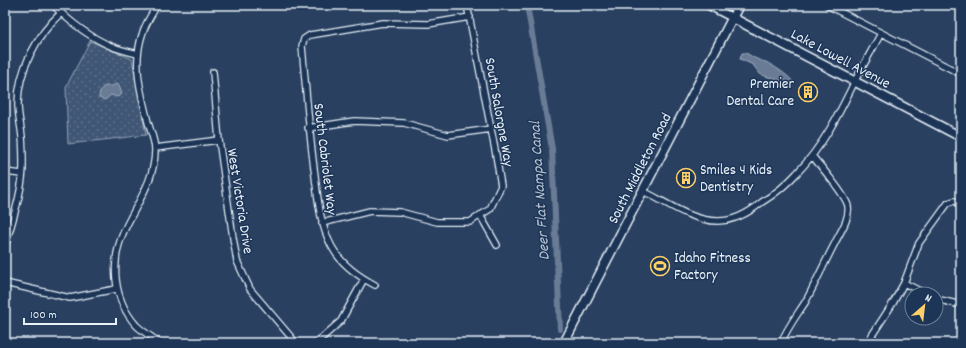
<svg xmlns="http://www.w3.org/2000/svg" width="966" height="348" viewBox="0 0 966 348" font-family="Dekko,sans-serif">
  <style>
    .park { fill: url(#park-dots); stroke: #94a4b6 }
    .water { fill: #6b7c95; stroke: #9dabbd }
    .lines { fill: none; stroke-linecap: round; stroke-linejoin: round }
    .canal { stroke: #6b7c95; stroke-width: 6 }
    .minor-casing { stroke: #e8f1f8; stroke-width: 8 }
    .tertiary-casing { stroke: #e8f1f8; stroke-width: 10 }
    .secondary-casing { stroke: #e8f1f8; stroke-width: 11 }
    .minor { stroke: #1d3557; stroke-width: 5.5 }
    .tertiary { stroke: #1d3557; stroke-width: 7 }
    .secondary { stroke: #1d3557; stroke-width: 8 }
    .labels { text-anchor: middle; stroke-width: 3; stroke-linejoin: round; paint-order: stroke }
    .street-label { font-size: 15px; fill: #e8f1f8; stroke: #1d3557 }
    .poi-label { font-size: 15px; fill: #e8f1f8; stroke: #1d3557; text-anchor: start }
    .water-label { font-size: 16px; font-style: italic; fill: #b6c2d0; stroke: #1d3557 }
  </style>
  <defs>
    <pattern id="park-dots" width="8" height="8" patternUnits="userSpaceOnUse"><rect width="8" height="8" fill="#415774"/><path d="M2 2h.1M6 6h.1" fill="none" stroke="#5c7089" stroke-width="1.8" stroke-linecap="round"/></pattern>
  </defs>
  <rect width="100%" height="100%" fill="#294061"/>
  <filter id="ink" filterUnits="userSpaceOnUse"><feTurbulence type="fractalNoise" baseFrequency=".025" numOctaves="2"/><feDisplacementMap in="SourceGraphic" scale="8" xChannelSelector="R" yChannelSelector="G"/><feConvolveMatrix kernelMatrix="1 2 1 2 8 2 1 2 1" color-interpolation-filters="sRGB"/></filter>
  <g filter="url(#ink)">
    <path class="park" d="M90,41l42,18 14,76 -78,9 -2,-57z"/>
    <path class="water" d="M742,53c6,-1 9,4 15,6 3,2 6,2 9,3 5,2 25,15 26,19l-5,3 -12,-6 -7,-1 -8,-3 -7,-9 -13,-6z
      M116,84l3,1 3,9 -2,2 -3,1 -6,-2 -6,5 -6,-2c0,-4 2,-12 7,-12 4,-1 3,2 10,-2z"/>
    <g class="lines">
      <path class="canal" d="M527,5l25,144 8,180"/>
      <defs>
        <path id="minor" d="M53,5c17,17 38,33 60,42 8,3 17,5 25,7
          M157,5c-5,9 -12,19 -15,30 -9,28 -2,55 5,83 2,10 8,22 8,32 0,31 -19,54 -31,81 -14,31 -11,68 12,94 7,7 16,12 24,18
          M827,5l134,69
          M213,72l6,68 14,98 4,23 13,28 46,54
          M308,128l46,-7 50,2 44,12 43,-6
          M155,148l64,-8
          M5,172l17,2
          M643,191c23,11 48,30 75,30 16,0 32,-9 44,-19 13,-8 25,-18 35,-29 26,-27 42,-59 58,-92 8,-16 18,-32 26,-48
          M480,215l17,30
          M322,223l48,-12 30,1 37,10h33l20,-13 11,-23 -5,-31 -29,-150
          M5,247c7,-26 17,-53 18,-80 0,-10 0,-20 -1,-30 -1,-11 -4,-22 -4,-33 0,-34 19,-69 43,-91
          M5,283l65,15 46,-9
          M904,283l22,11
          M375,285c-17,-9 -34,-21 -43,-38 -12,-22 -14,-47 -17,-71 -6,-43 -9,-87 -13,-130l2,-7 6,-4 73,-12 45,1 42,-7
          M936,299l25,6
          M316,343l25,-22 23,-42
          M781,343c6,-15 16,-28 25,-42 10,-19 19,-39 29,-58 5,-11 15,-24 13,-37 -2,-10 -28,-41 -36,-50
          M867,343l26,-40 11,-20 15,-40 29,-40 6,-2 7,2"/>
        <path id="tertiary" d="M708,5l25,13"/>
        <path id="secondary" d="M733,18l228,119
          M564,343l175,-338"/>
      </defs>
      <use href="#minor" class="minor-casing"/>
      <use href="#tertiary" class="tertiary-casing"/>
      <use href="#secondary" class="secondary-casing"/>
      <use href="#minor" class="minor"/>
      <use href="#tertiary" class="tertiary"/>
      <use href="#secondary" class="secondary"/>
    </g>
  </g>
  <defs>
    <symbol id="building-ring" viewBox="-11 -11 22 22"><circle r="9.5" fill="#1d3557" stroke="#ffd166" stroke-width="1.5"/><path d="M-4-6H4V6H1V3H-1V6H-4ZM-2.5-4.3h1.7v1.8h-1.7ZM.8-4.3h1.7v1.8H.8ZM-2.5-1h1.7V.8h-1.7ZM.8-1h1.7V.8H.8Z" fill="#ffd166"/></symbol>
    <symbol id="stadium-ring" viewBox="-11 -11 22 22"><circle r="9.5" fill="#1d3557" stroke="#ffd166" stroke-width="1.5"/><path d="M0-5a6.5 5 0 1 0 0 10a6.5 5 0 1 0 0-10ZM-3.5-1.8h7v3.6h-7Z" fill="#ffd166"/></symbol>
  </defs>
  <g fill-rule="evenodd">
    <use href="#building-ring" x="797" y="81" width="22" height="22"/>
    <use href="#building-ring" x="675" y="167" width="22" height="22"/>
    <use href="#stadium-ring" x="649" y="255" width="22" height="22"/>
  </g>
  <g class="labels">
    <g class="street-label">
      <text transform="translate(841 58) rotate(28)" y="5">Lake Lowell Avenue</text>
      <text transform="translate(500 112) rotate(80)" y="5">South Salorgne Way</text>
      <text transform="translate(326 159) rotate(83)" y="5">South Cabriolet Way</text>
      <text transform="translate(639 168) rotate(-63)" y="5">South Middleton Road</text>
      <text transform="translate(241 201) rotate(81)" y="5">West Victoria Drive</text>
    </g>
    <g class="poi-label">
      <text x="794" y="88" text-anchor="end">Premier<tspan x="794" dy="17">Dental Care</tspan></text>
      <text x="700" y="174">Smiles 4 Kids<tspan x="700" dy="17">Dentistry</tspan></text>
      <text x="674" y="262">Idaho Fitness<tspan x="674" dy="17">Factory</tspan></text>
    </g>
    <g class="water-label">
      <text transform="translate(538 191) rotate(-94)" y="6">Deer Flat Nampa Canal</text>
    </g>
  </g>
  <rect width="966" height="348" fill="none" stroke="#1d3557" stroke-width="20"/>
  <rect x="10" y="10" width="946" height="328" fill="none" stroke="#e8f1f8" stroke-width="1.5" filter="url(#ink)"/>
  <g transform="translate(924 306) rotate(28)"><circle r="19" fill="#1d3557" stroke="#6e8097"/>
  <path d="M0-3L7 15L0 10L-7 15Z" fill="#ffd166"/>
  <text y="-6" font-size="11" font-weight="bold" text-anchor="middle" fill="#e8f1f8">N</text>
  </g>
  <path d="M24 318v6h92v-6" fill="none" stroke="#e8f1f8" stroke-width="2"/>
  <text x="30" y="318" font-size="12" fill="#e8f1f8" stroke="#1d3557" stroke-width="3" paint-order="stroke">100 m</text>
</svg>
